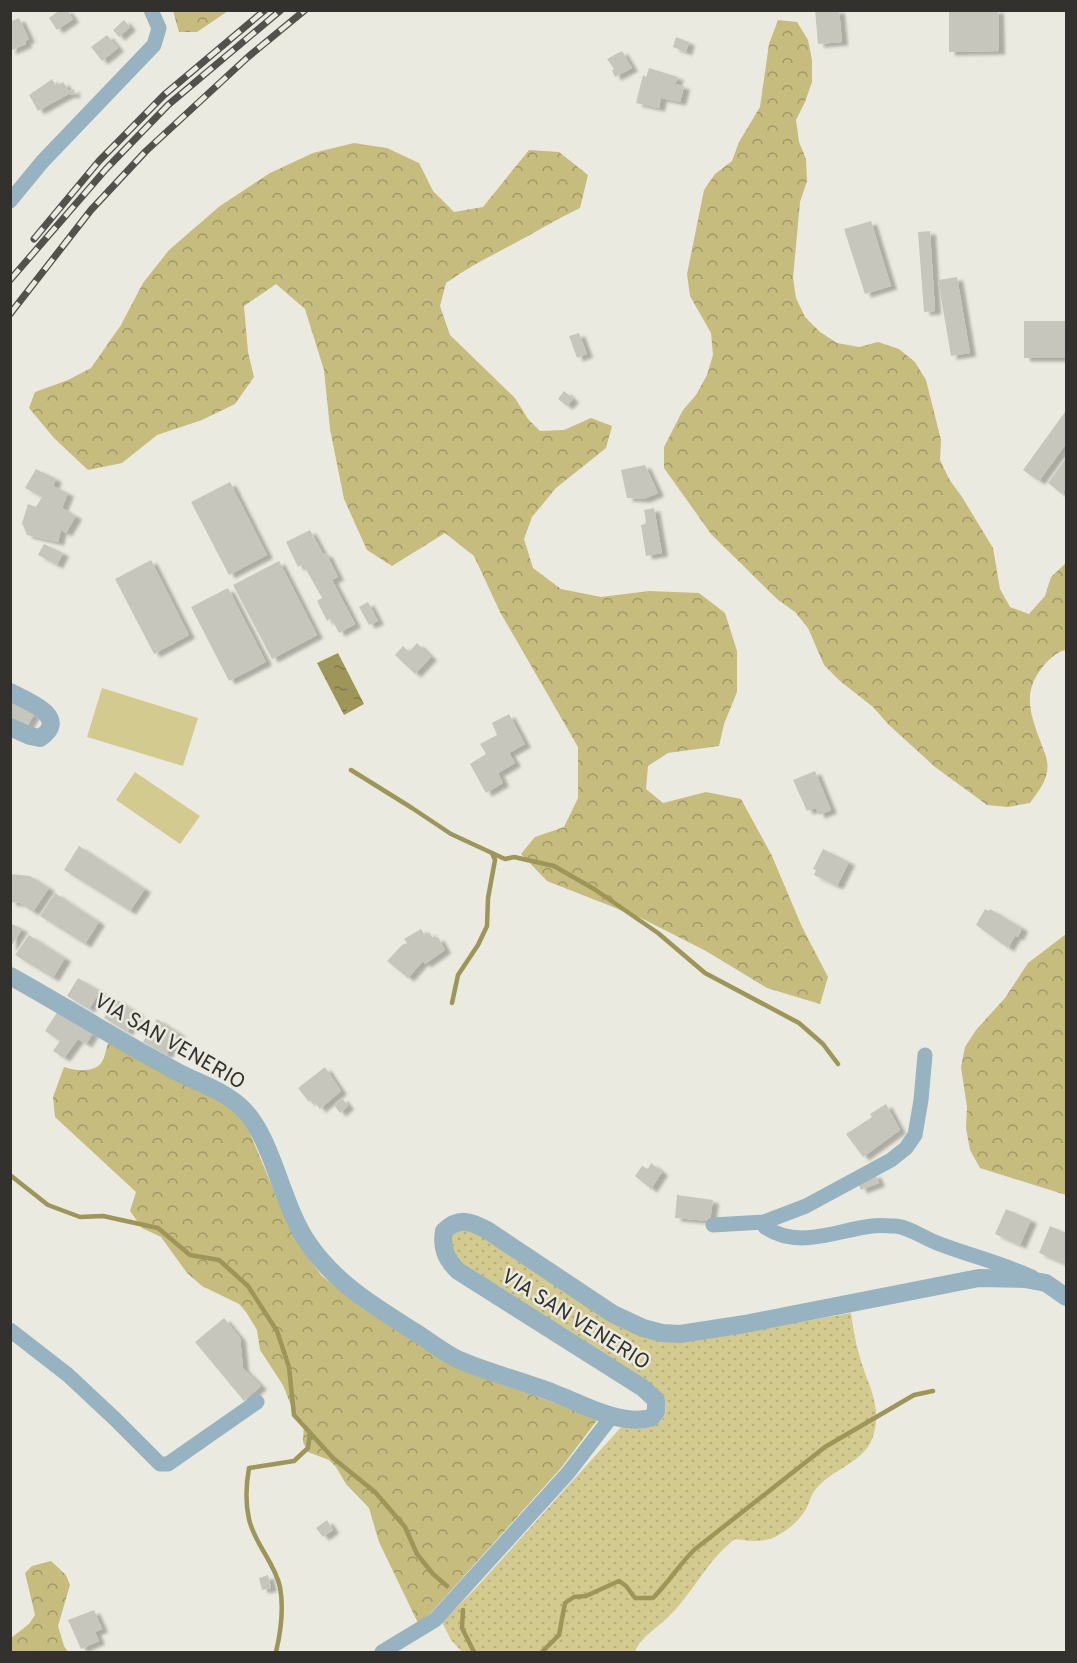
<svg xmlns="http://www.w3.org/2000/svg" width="1077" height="1663" viewBox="0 0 1077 1663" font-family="Overpass,sans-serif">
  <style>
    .grass { fill: url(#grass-dots) }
    .forest { fill: url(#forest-crowns) }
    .garden { fill: #d3ca8f }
    .water { fill: url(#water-ripples) }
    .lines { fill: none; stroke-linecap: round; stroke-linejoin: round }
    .stream { stroke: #9e9558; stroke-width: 4.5 }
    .building { fill: #c7c6bc; filter: url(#shadow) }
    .minor { stroke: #97b3c1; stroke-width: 15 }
    .tertiary { stroke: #97b3c1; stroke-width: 18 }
    .rail-casing { stroke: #52514c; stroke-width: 7 }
    .rail { stroke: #ebeae0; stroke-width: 4.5; stroke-dasharray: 14; stroke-linecap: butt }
    .labels { text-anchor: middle; stroke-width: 5; stroke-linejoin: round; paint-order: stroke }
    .street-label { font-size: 21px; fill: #32312d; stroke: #ebeae0 }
  </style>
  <defs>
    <pattern id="grass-dots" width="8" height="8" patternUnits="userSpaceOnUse" patternTransform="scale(1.5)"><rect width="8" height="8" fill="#d3ca8f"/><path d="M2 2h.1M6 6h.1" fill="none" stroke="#b6ae7c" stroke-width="1.8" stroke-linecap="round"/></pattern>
    <pattern id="forest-crowns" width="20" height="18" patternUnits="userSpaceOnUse" patternTransform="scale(1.5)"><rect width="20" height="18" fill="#c5bc7e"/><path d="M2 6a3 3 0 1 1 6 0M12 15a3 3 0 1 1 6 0" fill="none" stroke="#a19968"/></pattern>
    <pattern id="water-ripples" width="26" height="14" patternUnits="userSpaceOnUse" patternTransform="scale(1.5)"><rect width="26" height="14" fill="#9e9558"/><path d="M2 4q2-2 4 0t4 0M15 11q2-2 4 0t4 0" fill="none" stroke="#817a49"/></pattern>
    <filter id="shadow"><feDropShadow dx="6" dy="3.5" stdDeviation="1.5" flood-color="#0004"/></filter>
  </defs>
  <rect width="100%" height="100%" fill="#ebeae0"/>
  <path class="grass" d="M464,1229l19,8 126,84 137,11 105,-19c2,14 4,28 8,41 7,28 23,49 15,79 -7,31 -45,35 -61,60 -3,5 -4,11 -7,16 -7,12 -19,22 -31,28 -13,6 -26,4 -40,2 -28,21 -41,53 -66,77 -11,12 -29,21 -34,36h-173l-11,-12 -9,-18 33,-33 147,-163c10,1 25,5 34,-1 20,-13 4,-34 -8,-44l-185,-116c-8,-9 -13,-18 -12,-30z"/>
  <path class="forest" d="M173,11v-1l55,1 -31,21h-18z
    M778,20l19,2 11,18 4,20v22l-7,20 -9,18 3,22 7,17 1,22 -7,21 -7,76 3,20 9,19 15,15 17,11 22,4 19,-5 21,7 16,13 11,18 15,60 -1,20 9,19 13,18 31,51 7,41 10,18 19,7 16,-18 6,-19 15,-14v87c-9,1 -19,11 -25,19 -19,25 -10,47 0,74 2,6 5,12 6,18 3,17 -8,29 -17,42l-22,4 -21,-2 -52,-38 -47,-43 -15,-17 -33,-26 -16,-16 -16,-37 -13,-16 -18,-13 -66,-65 -47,-66v-21l19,-37 13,-15 11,-20 6,-20 -2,-22 -21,-37 -3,-22 17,-84 11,-16 17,-13 7,-19 21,-35 9,-63z
    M354,143l33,5 32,15 14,28 21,21 29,-5 46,-57 30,2 29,23 -8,33c-27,13 -51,28 -78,42 -19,10 -38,20 -56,33l-6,23 10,29 65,63 13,21 12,12 24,-1 27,-12 21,8 -6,22 -50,40 -24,29 -8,22 9,29 28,21 40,8 48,-6 50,2 26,20 12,38v41l-13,32 -5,22 -51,7 -20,13 -2,23 17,14 43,-11 35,7 31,57 30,71 26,50 -8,27 -53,-16 -61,-37 -65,-33 -94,-37 -26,-27 14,-17 29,-10 14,-29v-51l-78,-135 -26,-56 -29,-23 -53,33 -25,-16 -23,-51 -14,-70 -6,-59 -19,-61 -29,-25 -32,22 4,46 6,25 -19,27 -33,16 -45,15 -35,28 -34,7 -34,-32 -25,-30 6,-16 33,-12 23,-12 30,-43 22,-42 26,-33 51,-44 50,-33 43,-20z
    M1066,934v261l-86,-27 -10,-18 -4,-22 1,-21 -6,-40 4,-20 11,-17 29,-32 23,-35z
    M108,1043l116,60 15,13 10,15 36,86 24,42 13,17 41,33 88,56 147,54 -37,49 -131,146 -12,9 -39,-81 -10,-34 -23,-24 -10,-17 -7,-7 -21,-8 -5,-10 1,-20 -9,-6 -12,-31 -23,-35 -3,-20 -11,-18 -7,-8 -37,-18 -15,-13 -26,-36 -19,-9 -12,-17 6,-19 -81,-75 -2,-20 11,-30c11,4 31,6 38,-5 3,-5 4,-13 6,-19z
    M51,1561l15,14 4,10 -12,41 6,20 4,6h-57v-14l18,-14 6,-9 -10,-42 7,-7z"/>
  <path class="garden" d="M102,688l96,30 -15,48 -96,-29z
    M135,772l65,44 -20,28 -64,-44z"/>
  <path class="water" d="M338,653l26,51 -20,11 -27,-52z"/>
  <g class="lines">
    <path class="stream" d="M351,770l61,38 39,26 54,25 9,-2 40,9 40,23 64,44 47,40 94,50 24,21 15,20
      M452,1003l6,-28 20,-30 9,-19 1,-28 7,-38 -3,-7
      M10,1175l38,30 32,12 23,-1 55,12 32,27 29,5 29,26 29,45 12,36 5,48 39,43 42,34 30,35 12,27 16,20 14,12
      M463,1610l-1,18 12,24
      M276,1652c5,-21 8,-43 4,-65 -5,-24 -26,-44 -31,-68 -4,-17 -3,-34 0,-51l45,-7 14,-13 2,-14
      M542,1652l17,-17 6,-32 9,-6 12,-1 33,-15 7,5 9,12h18c15,-15 26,-33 41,-48l131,-103 89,-52 19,-4"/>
  </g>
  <path class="building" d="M60,10h7l6,9 -16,11 -8,-12z
    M815,10h24l3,32 -24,2z
    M949,10h49l1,41 -50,1z
    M19,18l10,21 -4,2 1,3 -16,7v-29z
    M124,20l6,7 -11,10 -6,-7z
    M107,35l11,13 -16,13 -11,-14z
    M676,37l13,5 -3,10 -13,-5z
    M622,51l10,17 -17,9 -3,-7 2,-1 -7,-10z
    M649,68l29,9 -3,7 9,2 -4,16 -19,-4 -2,10 -23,-5 7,-28 3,2z
    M52,79l4,7 7,-4 6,9 5,-2v6l-5,-1 -6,3 -25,14 -9,-16z
    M871,221l20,65 -26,8 -21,-65z
    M930,231l5,80 -11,1 -6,-80z
    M957,277l13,76 -19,3 -13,-76z
    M1024,321h42v37h-42z
    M579,333l8,21 -10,4 -8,-22z
    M564,391l9,8 -6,7 -9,-7z
    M1065,412l1,1v31l-27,37 -16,-11z
    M1066,458v30l-4,6 -14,-11z
    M645,465l13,28 -14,6 -17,-1 -6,-28z
    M36,469l20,10 -3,7 15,7 -6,15 14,8 -10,17 -5,-3 -3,12 -31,-7 -5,-12 6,-19 8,3 6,-10 -17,-9z
    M230,482l37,73 -38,20 -38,-73z
    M654,508l8,45 -16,3 -5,-31 4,-1 1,-3 -2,-11z
    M310,530l13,24 3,-1 12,24 -6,3 23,44 -16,9 -8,-15 -4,3 -10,-20 5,-3 -19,-34 -5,3 -12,-25z
    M44,544l19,9 -6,12 -19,-10z
    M151,560l38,75 -35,19 -39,-75z
    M279,561l38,74 -45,24 -39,-74z
    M228,588l38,74 -37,19 -38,-74z
    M368,602l10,19 -9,4 -10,-18z
    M417,643l14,14 -16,17 -20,-19 8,-9 6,6z
    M10,701l24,13 -7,13 -17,-9z
    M509,714l16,30 -16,9 6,10 -17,10 5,10 -17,10 -16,-29 16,-10 -6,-10 17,-9 -5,-12z
    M815,771l16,39 -12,5 -3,-7 -9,3 -14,-31z
    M79,846l66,43 -15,22 -66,-41z
    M823,849l26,13 -12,24 -23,-11 2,-5 -3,-1z
    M10,874l20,2 19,12 -16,24 -13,-9 -10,-1z
    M55,893l44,29 -14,22 -45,-28z
    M985,909l4,2 1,-2 32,19 -4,9 -3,-1 -7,12 -32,-23z
    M10,923l12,6 -12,19z
    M421,929l4,7 4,-4 5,8 4,-3 7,13 -20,14 -2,-3 -15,17 -21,-17 15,-16 5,-2 -3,-4z
    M29,935l36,23 -12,20 -38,-23z
    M78,978l22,13 -11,18 -22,-13z
    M116,999l22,14 -11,19 -23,-14z
    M58,1011l35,22 -7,11 -8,-5 -14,19 -11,-7 7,-10 -15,-10z
    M157,1019l22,14 -13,22 -23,-13z
    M325,1067l16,24 -21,18 -8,-10 -3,3 -11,-14z
    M342,1098l6,8 -8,7 -6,-8z
    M886,1104l14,26 -37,27 -17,-23 26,-17 -2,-3z
    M651,1163l11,9 -11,17 -16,-13 7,-10 6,3z
    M875,1174l4,9 -18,7 -4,-10z
    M677,1195l36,5 -3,21 -35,-3z
    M1006,1209l25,11 -11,25 -25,-11z
    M1050,1226l16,7v31l-27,-11z
    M224,1318l16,20 3,30 18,18 -17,15 -49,-59z
    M327,1520l6,10 -10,7 -7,-9z
    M268,1575l3,13 -9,2 -3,-12z
    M94,1610l8,19 -7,3 4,9 -18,8 -13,-29z"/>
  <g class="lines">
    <path class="minor" d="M10,201l32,-39 112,-117 5,-17 -8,-18
      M925,1055l-4,45 -6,35 -9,13 -15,12 -85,46 -42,16 1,5c33,23 72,3 107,-1 7,-1 15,0 23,0 14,1 29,12 42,17 31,12 64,20 95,34
      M713,1225l51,-3
      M10,1330l58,45 47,44 45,45h8l89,-62
      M382,1652l53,-32 133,-147 44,-57"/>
    <path class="tertiary" d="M10,692c17,9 61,25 30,46l-10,-2 -20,-9
      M10,976c55,30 107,64 162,93 24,14 51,20 71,40 30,30 39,97 65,134 27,40 67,64 107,89 14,9 28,20 42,27 32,14 66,22 99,35 28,11 65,32 95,24l5,-6v-12l-13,-12 -185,-117c-12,-12 -17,-23 -14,-40 15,-14 26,-10 43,-1l126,84 30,14 19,5 18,1 65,-10 234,-46 46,1 21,4 20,14"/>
    <defs>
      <path id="rail" d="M34,239l65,-78 65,-66 101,-85
        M10,280l96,-111 62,-64 113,-95
        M10,314l81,-104 55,-59 102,-94 57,-47"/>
    </defs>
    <use href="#rail" class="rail-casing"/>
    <use href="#rail" class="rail"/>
  </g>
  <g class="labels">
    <g class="street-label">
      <text transform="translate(170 1041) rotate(30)" y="7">VIA SAN VENERIO</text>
      <text transform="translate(576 1319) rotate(32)" y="7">VIA SAN VENERIO</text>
    </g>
  </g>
  <rect width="1077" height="1663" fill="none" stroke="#32312d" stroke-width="24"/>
</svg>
